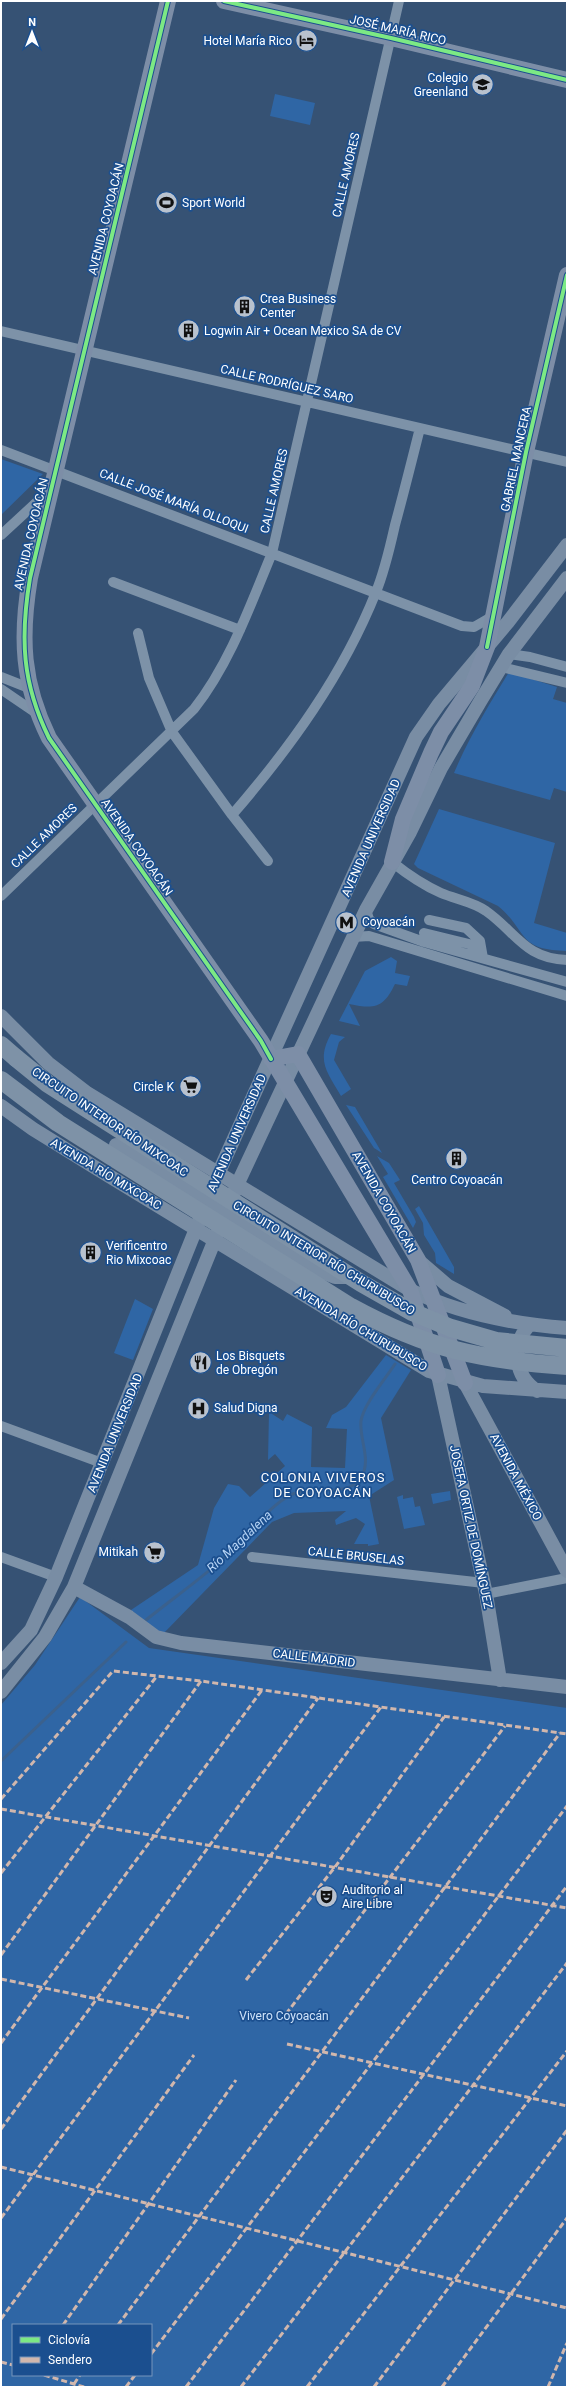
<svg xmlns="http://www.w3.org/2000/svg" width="568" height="2388" viewBox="0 0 568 2388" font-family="Roboto,sans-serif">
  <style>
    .green { fill: #2f66a5; fill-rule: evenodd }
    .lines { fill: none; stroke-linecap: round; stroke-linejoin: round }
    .stream { stroke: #3b618d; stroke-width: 3 }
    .street { stroke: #7d92a8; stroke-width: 10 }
    .secondary { stroke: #798da4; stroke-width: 14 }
    .primary { stroke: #7d8ea7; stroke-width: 16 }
    .highway { stroke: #7e92a7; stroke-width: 18 }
    .highway-bridge { stroke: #7e92a7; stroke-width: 18 }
    .quiet { stroke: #d1b7ad; stroke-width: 3; stroke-dasharray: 6 3; stroke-linecap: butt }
    .cycleway-casing { stroke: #1b4f8f; stroke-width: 6 }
    .cycleway { stroke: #7ce984; stroke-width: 4 }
    .labels { text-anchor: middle; stroke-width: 3.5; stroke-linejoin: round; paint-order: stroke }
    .street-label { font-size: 12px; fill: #fff; stroke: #1b4f8f }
    .poi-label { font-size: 12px; fill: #fff; stroke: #1b4f8f; text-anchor: start }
    .park-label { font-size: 12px; fill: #cfe3fa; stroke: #1b4f8f }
    .neighbourhood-label { font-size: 13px; letter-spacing: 1px; fill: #fff; stroke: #1b4f8f }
    .water-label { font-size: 13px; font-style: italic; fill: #b5d3f5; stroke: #1b4f8f }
  </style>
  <rect width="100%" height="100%" fill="#365274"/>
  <path class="green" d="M275,94l40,9 -5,22 -40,-9z
    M1,459l42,15 -42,41z
    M509,672l48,15 -4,12 14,4v89l-13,-4 -4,12 -96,-27c15,-36 35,-68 55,-101z
    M439,809l116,34 -21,80 33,10v18c-51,-1 -38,-19 -69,-45l-80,-38 -4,-4z
    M391,957l6,4 -2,12 15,3 -3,10 -12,-2c-12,25 -21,25 -46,20l11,22 -21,-5 26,-50z
    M331,1034l14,3 -6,5 -5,18 17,29 -10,7c-14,-24 -25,-35 -10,-62z
    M346,1105l9,2 27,46 -8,-5z
    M377,1156l12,7 11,17 -6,3 20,34 2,5 -3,6 -30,-51 5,-3z
    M419,1206l35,61v7l-18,-11 -1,-10 -11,-18 -1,-12 -8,-14z
    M135,1299l18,10 -20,51 -19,-7z
    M386,1355l25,15 -30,48 13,62 -25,16 10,48 -11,2v-2h-14l11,-20 -9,-6 -20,7 -1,-5 11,-9 -52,2 -22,9 -110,113 -31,-25 67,-45 16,-57 14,-24 11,2 11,11 35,-31 -10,-12 -7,6 1,-48 14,9 4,-7 25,13 -1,40 34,1 2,-39 -21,-1 6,-13 14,-8z
    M450,1491l1,9 -18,4 -2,-10z
    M403,1495v4l10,-2 2,10 5,-1 5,19 -21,4 -7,-32z
    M80,1597l69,51 418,60v679h-566v-682l34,-40zM13,2325h138v50h-138z"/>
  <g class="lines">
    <path class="stream" d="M146,1620c26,-21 55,-41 80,-64 21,-19 37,-44 61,-59 19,-13 60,2 74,-19 11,-19 -2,-38 0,-57 2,-16 25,-43 34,-57
      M1,1761l125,-119"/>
    <path class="street" d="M1,331l566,131
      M1,450l461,176 12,1 19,-11
      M1,535l50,-46
      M113,582l127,48
      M138,633l11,45 23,54 60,83 36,46
      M509,654l21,3 37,10
      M501,667l66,16
      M1,677l28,11
      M1,689l35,24
      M232,815c58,-67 111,-140 144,-223 9,-22 14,-45 19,-67 9,-33 17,-65 25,-97
      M392,862c15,12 31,23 49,31 14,6 33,9 45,18 30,21 39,48 81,49
      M1,896l193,-187c36,-46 56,-103 78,-156l127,-552
      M366,910l3,9 5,5 50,18 143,40
      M429,920l37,8 14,13 3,17
      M424,933l45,11 13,9
      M353,937l16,-1 198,60
      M1,1426l101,37
      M1,1557l55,20
      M252,1557l232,26
      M486,1594l81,-16"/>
    <path class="secondary" d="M1,1016l47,47 39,30 323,197c50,24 102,34 157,38
      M1,1106l32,23 63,39 333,203 54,15 84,6
      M116,1145l206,127 13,5h18
      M419,1261l29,25 57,30
      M529,1325c-18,20 -15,51 8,66
      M438,1375l48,219 14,86
      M465,1383l102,188
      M74,1587l55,30 27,20 25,6 386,44
      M1,1663l30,-33 25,-53 162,-403 198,-437 23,-33 69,-82 59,-77
      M1,1692l44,-55 29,-50 163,-402 129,-275 44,-78 31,-64 40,-68 28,-46 58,-76"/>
    <path class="primary" d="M168,1l-138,577c-10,60 -8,105 19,160l212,303 149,249 28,85
      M224,1l167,37 176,42
      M392,862l11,-43 28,-66 10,-21 31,-46 15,-39 39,-195 41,-177
      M271,1059l27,-5 120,206 47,123"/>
    <path class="highway" d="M1,1045l15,13"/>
    <path class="highway-bridge" d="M16,1058l32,26 25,16 288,183 51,29 39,16 45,13 71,7
      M1,1080l57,43 293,184c77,42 129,53 216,59"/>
    <path class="quiet" d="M1,1799l112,-128 88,10 366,53
      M1,1809l566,99
      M1,1873l156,-197
      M1,1955l200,-274
      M1,1979l188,39
      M246,1980l89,-113 109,-150
      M286,2014l219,-288
      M1,2043l261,-353
      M287,2044l280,62
      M1,2129l317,-431
      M1,2167l566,141
      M1,2218l380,-511
      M1,2319l193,-264
      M63,2325l173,-245
      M118,2325l442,-592
      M151,2354l416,-548
      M1,2362l12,3
      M44,2375l40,12
      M74,2384l6,-9
      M126,2387l9,-12
      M186,2387l381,-501
      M241,2387l326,-424
      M307,2387l260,-336
      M374,2387l193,-257
      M442,2387l125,-169
      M548,2387l19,-44"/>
    <defs>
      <path id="cycleway" d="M168,1l-138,577c-10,60 -8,105 19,160l212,303 10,18
        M224,1l167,37 176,42
        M487,647l39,-195 41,-177"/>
    </defs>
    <use href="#cycleway" class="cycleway-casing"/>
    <use href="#cycleway" class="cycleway"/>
  </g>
  <defs>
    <symbol id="hotel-disc" viewBox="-11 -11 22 22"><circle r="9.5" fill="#b9c2ce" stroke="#1b4f8f"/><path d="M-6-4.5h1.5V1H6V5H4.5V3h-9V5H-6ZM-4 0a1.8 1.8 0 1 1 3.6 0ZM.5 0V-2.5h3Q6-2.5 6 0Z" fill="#111"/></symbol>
    <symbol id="school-disc" viewBox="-11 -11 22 22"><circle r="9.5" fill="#b9c2ce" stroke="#1b4f8f"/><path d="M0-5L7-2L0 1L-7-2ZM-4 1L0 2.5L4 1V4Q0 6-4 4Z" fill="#111"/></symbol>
    <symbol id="stadium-disc" viewBox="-11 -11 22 22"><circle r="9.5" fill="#b9c2ce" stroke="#1b4f8f"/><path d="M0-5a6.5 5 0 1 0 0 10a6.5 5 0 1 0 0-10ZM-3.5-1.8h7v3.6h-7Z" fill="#111"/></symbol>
    <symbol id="building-disc" viewBox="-11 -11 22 22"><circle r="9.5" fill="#b9c2ce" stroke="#1b4f8f"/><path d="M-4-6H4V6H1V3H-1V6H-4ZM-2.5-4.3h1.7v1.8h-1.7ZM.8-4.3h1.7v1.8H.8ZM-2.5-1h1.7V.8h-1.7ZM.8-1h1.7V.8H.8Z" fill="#111"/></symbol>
    <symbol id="metro-disc" viewBox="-11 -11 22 22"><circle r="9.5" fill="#b9c2ce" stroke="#1b4f8f"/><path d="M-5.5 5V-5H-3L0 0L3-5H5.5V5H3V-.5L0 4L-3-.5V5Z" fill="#111"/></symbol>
    <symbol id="supermarket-disc" viewBox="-11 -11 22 22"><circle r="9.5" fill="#b9c2ce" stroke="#1b4f8f"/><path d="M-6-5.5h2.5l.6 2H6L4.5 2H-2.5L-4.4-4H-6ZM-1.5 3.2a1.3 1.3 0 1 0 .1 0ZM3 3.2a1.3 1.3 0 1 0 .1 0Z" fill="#111"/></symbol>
    <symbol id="restaurant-disc" viewBox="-11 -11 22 22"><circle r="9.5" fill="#b9c2ce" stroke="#1b4f8f"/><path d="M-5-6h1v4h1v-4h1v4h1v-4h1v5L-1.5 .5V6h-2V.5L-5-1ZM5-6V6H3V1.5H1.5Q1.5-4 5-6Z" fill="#111"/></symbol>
    <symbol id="hospital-disc" viewBox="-11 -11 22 22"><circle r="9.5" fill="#b9c2ce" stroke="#1b4f8f"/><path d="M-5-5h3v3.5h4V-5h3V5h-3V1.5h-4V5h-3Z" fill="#111"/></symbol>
    <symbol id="theatre-disc" viewBox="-11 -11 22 22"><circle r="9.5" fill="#b9c2ce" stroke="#1b4f8f"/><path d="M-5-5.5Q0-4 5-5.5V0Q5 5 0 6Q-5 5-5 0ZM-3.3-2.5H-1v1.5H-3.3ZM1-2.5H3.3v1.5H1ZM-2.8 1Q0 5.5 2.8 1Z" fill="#111"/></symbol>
  </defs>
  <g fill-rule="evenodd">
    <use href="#hotel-disc" x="294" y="28" width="25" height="25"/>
    <use href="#school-disc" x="470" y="72" width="25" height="25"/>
    <use href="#stadium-disc" x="154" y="190" width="25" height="25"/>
    <use href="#building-disc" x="232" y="294" width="25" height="25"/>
    <use href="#building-disc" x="176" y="318" width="25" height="25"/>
    <use href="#metro-disc" x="334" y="910" width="25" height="25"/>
    <use href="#supermarket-disc" x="178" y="1074" width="25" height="25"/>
    <use href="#building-disc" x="444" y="1146" width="25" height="25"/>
    <use href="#building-disc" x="78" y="1240" width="25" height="25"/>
    <use href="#restaurant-disc" x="188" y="1350" width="25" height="25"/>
    <use href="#hospital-disc" x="186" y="1396" width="25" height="25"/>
    <use href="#supermarket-disc" x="142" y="1540" width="25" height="25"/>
    <use href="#theatre-disc" x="314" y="1884" width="25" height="25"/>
  </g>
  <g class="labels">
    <g class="street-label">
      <text transform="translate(398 30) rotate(13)" y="4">JOSÉ MARÍA RICO</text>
      <text transform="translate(346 175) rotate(-77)" y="4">CALLE AMORES</text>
      <text transform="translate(106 219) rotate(-76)" y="4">AVENIDA COYOACÁN</text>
      <text transform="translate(287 384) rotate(13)" y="4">CALLE RODRÍGUEZ SARO</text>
      <text transform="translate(516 459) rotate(-78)" y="4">GABRIEL MANCERA</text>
      <text transform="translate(274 491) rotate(-77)" y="4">CALLE AMORES</text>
      <text transform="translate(174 501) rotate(21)" y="4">CALLE JOSÉ MARÍA OLLOQUI</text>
      <text transform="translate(31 534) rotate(-77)" y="4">AVENIDA COYOACÁN</text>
      <text transform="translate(44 836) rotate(-44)" y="4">CALLE AMORES</text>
      <text transform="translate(371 838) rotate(-66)" y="4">AVENIDA UNIVERSIDAD</text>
      <text transform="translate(137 847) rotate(55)" y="4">AVENIDA COYOACÁN</text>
      <text transform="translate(110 1122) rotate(34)" y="4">CIRCUITO INTERIOR RÍO MIXCOAC</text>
      <text transform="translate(237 1133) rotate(-66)" y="4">AVENIDA UNIVERSIDAD</text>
      <text transform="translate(106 1174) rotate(31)" y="4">AVENIDA RÍO MIXCOAC</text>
      <text transform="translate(384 1202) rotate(60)" y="4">AVENIDA COYOACÁN</text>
      <text transform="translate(324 1258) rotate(31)" y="4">CIRCUITO INTERIOR RÍO CHURUBUSCO</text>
      <text transform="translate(361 1329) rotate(31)" y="4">AVENIDA RÍO CHURUBUSCO</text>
      <text transform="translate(115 1433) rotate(-68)" y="4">AVENIDA UNIVERSIDAD</text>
      <text transform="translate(516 1477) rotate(62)" y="4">AVENIDA MÉXICO</text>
      <text transform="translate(471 1527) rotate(78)" y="4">JOSEFA ORTIZ DE DOMÍNGUEZ</text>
      <text transform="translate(356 1556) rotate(6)" y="4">CALLE BRUSELAS</text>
      <text transform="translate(314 1658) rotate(7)" y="4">CALLE MADRID</text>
    </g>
    <g class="poi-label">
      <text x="292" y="45" text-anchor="end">Hotel María Rico</text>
      <text x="468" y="82" text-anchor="end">Colegio<tspan x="468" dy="14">Greenland</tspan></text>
      <text x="182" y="207">Sport World</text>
      <text x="260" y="303">Crea Business<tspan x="260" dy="14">Center</tspan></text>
      <text x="204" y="335">Logwin Air + Ocean Mexico SA de CV</text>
      <text x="362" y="926">Coyoacán</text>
      <text x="174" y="1091" text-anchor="end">Circle K</text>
      <text x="457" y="1184" text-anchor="middle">Centro Coyoacán</text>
      <text x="106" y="1250">Verificentro<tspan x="106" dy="14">Rio Mixcoac</tspan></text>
      <text x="216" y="1360">Los Bisquets<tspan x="216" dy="14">de Obregón</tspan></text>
      <text x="214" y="1412">Salud Digna</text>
      <text x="138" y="1556" text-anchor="end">Mitikah</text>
      <text x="342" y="1894">Auditorio al<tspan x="342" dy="14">Aire Libre</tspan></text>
    </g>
    <g class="park-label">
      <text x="284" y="2020">Vivero Coyoacán</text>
    </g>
    <g class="neighbourhood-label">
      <text x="323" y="1482">COLONIA VIVEROS<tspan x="323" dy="15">DE COYOACÁN</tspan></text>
    </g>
    <g class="water-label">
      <text transform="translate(239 1541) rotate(-43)" y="5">Río Magdalena</text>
    </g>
  </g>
  <rect width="568" height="2388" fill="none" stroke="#ffffff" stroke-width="4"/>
  <rect x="12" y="2324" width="140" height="52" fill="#1b4f8f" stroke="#7695bc"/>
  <rect x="20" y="2337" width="20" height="6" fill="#7ce984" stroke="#7695bc"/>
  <text x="48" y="2344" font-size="12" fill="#ffffff">Ciclovía</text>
  <rect x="20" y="2357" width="20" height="6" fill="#d1b7ad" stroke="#7695bc"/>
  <text x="48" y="2364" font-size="12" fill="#ffffff">Sendero</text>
  <g transform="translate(32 32)" stroke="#1b4f8f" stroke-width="3" paint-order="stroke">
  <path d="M0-3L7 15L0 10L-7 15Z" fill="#ffffff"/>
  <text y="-6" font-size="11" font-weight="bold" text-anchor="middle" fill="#ffffff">N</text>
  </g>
</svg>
